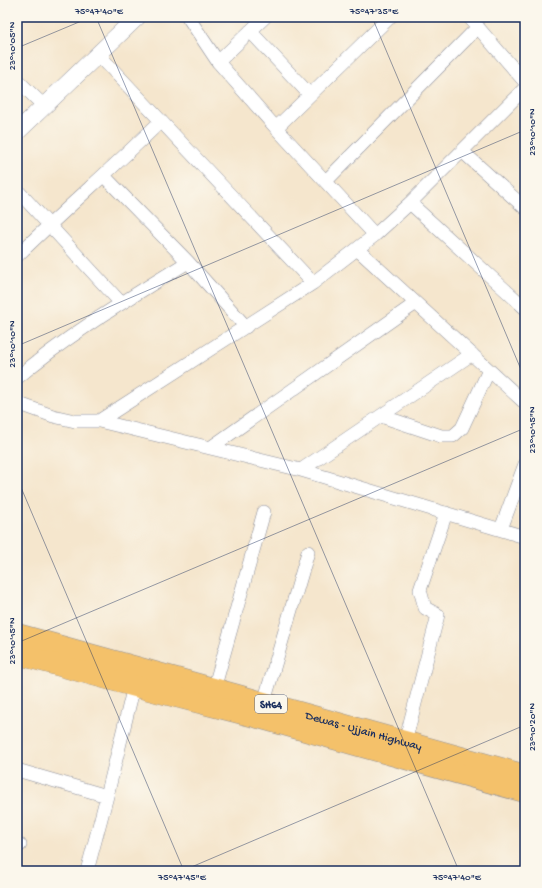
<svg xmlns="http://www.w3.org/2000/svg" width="542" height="888" viewBox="0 0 542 888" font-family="'Gochi Hand',sans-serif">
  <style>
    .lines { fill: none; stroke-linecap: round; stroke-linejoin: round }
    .minor-casing { stroke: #888a96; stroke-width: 14 }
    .tertiary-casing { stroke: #888a96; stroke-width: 18 }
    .primary-casing { stroke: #888a96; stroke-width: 22 }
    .minor { stroke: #fff; stroke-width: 13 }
    .tertiary { stroke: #fff; stroke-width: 17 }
    .primary { stroke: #f4c16a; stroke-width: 21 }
    .ticks { fill: none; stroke: #1b2f5e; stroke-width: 1; stroke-opacity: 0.45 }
    .labels { text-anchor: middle; stroke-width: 3; stroke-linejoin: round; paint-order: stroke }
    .shield { fill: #fbf7ec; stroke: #5e6b89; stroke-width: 1 }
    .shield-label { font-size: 11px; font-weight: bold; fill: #1b2f5e }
    .street-label { font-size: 12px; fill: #1b2f5e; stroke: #fbf7ec }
    .neatline { fill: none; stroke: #1b2f5e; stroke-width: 1.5 }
    .ticks-label { font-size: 10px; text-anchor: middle; fill: #1b2f5e }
  </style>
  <rect width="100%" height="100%" fill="#fbf7ec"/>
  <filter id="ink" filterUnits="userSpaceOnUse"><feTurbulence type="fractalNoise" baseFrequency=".025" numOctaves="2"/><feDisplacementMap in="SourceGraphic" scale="8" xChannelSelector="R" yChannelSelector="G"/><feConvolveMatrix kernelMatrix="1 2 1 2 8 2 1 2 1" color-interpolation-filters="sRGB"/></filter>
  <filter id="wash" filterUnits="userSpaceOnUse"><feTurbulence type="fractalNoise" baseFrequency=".012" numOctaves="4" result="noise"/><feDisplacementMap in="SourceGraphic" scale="16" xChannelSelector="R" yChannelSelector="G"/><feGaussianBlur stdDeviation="0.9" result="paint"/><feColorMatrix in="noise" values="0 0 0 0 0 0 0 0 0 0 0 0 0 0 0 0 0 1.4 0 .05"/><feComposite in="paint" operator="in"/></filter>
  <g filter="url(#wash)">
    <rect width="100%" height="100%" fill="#f5e6cd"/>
  </g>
  <g filter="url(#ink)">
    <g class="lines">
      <defs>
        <path id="minor" d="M188,17l30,45
          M265,17l-47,45 58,66
          M469,17l56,65
          M250,31l60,64
          M17,80l27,26
          M462,151l63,57
          M104,176l84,86 58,65
          M326,181l152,-154
          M17,190l104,113
          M410,203l115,105
          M375,235l-99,-107 114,-111
          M357,249l168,154
          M17,256c47,-46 97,-89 144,-135
          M313,283l62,-48 35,-32 115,-115
          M17,378c53,-45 113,-80 171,-116
          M17,403l36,13 22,5h24l214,-138 -215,-229
          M381,416l60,20h12l9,-8 27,-58
          M99,421l202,49 224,67
          M210,448l206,-145
          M301,470l171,-116
          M501,529l24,-65
          M214,689l50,-177
          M264,702l44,-150
          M405,742l33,-127 -13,-7 -5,-18 26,-77
          M17,770l90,26
          M17,844l3,1
          M87,871l20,-75 27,-110"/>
        <path id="tertiary" d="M17,132l120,-115"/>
        <g id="primary">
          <path id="s1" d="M17,634l508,141"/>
          <path d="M17,654l117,32 118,30 273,76"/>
        </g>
      </defs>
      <use href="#minor" class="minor-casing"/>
      <use href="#tertiary" class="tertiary-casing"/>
      <use href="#primary" class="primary-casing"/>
      <use href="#minor" class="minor"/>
      <use href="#tertiary" class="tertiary"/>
      <use href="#primary" class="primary"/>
    </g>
  </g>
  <path class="ticks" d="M96,17l363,854M372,17l153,362M17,48l74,-31M17,346l508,-216M17,478l167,393M17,643l508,-215M182,871l343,-146"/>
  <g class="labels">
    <rect class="shield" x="255" y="695" width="32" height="18" rx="3"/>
    <g class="shield-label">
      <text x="271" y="708">SH64</text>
    </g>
    <g class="street-label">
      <text dy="4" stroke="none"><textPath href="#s1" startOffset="360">Dewas - Ujjain Highway</textPath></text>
    </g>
  </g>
  <rect width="542" height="888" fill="none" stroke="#fbf7ec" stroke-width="44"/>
  <rect x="22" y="22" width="498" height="844" class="neatline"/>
  <g class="ticks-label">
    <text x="99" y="14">75°47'40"E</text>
    <text x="374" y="14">75°47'35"E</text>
    <text transform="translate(11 46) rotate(-90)" y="4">23°10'05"N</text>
    <text transform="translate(531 132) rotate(-90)" y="4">23°10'10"N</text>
    <text transform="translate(11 344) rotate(-90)" y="4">23°10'10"N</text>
    <text transform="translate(531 430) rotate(-90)" y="4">23°10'15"N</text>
    <text transform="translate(11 641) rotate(-90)" y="4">23°10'15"N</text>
    <text transform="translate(531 727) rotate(-90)" y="4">23°10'20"N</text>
    <text x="182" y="880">75°47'45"E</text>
    <text x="457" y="880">75°47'40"E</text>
  </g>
</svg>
